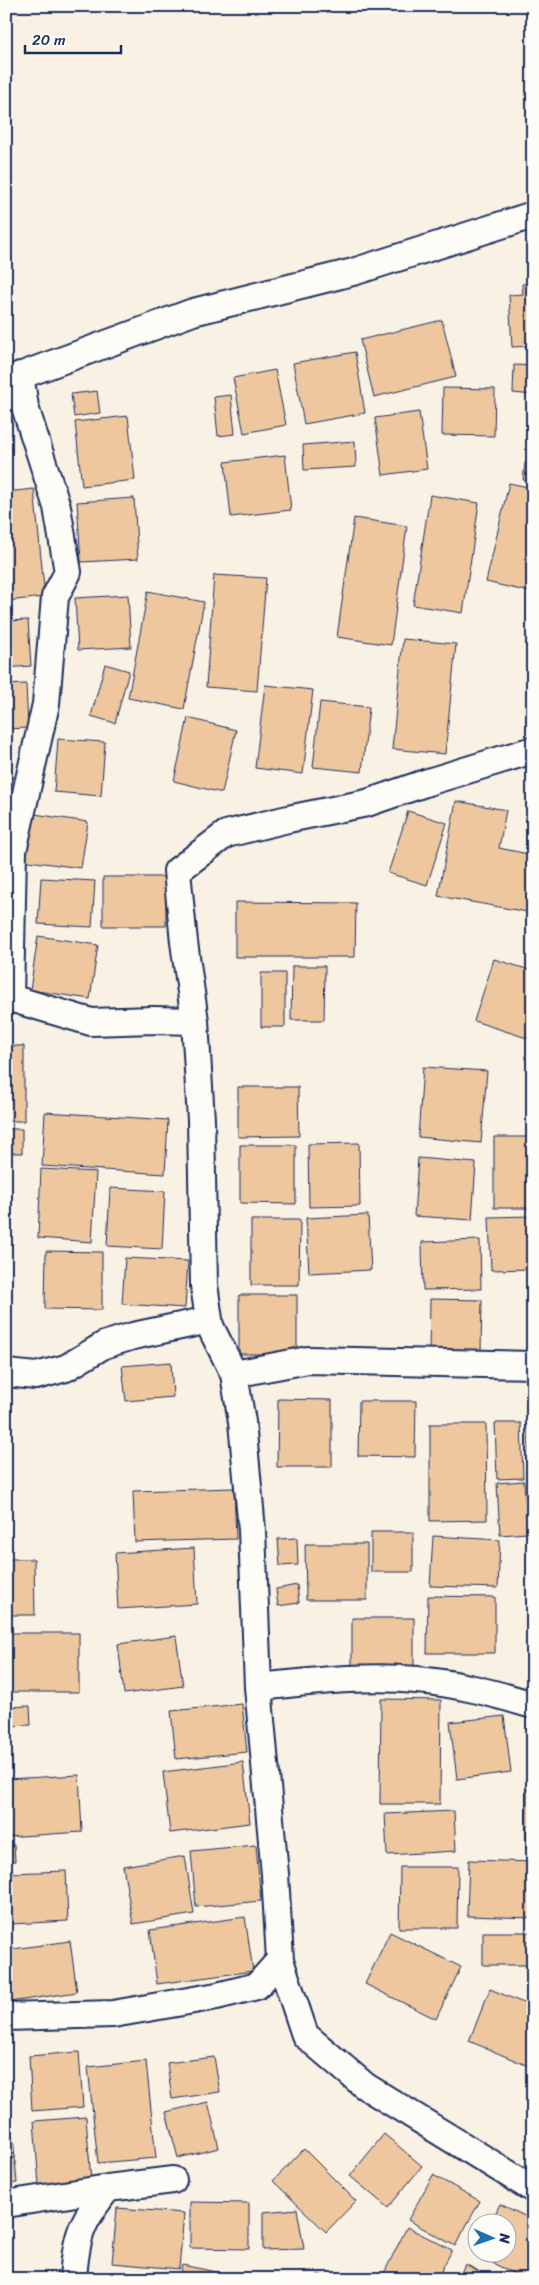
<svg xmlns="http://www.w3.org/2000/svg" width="539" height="2285" viewBox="0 0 539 2285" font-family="Sriracha,sans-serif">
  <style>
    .building { fill: #eec79e; stroke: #1b2f5e }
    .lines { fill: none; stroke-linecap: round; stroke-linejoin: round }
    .minor-casing { stroke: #1b2f5e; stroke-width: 30 }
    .minor { stroke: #fdfcf7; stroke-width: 26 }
  </style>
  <rect width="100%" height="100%" fill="#faf1e5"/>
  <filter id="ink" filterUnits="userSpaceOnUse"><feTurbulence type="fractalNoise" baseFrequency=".02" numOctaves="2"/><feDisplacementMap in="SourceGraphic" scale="10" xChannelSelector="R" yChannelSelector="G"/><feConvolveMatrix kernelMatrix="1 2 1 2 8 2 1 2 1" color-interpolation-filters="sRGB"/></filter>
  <g filter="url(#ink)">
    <path class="building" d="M533,283v63l-21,1 -3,-52 14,-1 -1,-10z
      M442,320l14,57 -82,20 -14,-57z
      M355,352l10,61 -61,11 -11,-61z
      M514,365l19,1v29l-20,-2z
      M275,370l11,55 -42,8 -11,-55z
      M443,388l52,1 -1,47 -52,-1z
      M97,391l3,22 -26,4 -3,-23z
      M231,395l4,39 -17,2 -4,-39z
      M419,412l8,57 -44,6 -8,-57z
      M128,416l7,64 -53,6 -7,-64z
      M355,441l1,26 -52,3 -1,-25z
      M285,455l6,55 -60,7 -6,-55z
      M525,463h8v18l-10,-1z
      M509,483l24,5v93l-3,11 -44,-10z
      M34,489l11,108 -39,4v-109z
      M430,495l49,8 -16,110 -50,-8z
      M134,498l4,61 -57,3 -4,-60z
      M354,518l53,8 -16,119 -54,-8z
      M214,575l52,3 -9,113 -51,-4z
      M148,591l56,11 -20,107 -56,-11z
      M128,595l3,52 -53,3 -3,-52z
      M28,620l3,46 -25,2v-47z
      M403,639l53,5 -11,110 -53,-5z
      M105,664l24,7 -14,52 -24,-7z
      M26,684l2,44 -22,1v-44z
      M265,685l48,5 -10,84 -48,-6z
      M320,702l49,5 -7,65 -49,-5z
      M188,718l48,12 -14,63 -48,-12z
      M58,739l47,3 -4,54 -47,-4z
      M456,801l50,9 -7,38 34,7v58l-95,-17z
      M408,811l39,12 -20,62 -39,-12z
      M28,813l60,9 -7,46 -60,-8z
      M103,877h63v49h-63z
      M41,878l54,3 -3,46 -54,-3z
      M235,902l121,1 -1,54h-120z
      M38,936l60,9 -8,54 -60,-9z
      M494,959l39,12v69l-59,-19z
      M292,966h33l-1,54h-33z
      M261,973h24v54h-24z
      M6,1046h18v75h-18z
      M423,1067l64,4 -6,72 -63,-6z
      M238,1087h60l1,49 -61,1z
      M45,1112l123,8 -3,54 -123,-8z
      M6,1129h16v24h-16z
      M494,1137h39v71h-39z
      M359,1143l1,63 -51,1 -1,-63z
      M240,1145h56v59l-56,-1z
      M418,1158l58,5 -4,57 -58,-4z
      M41,1169l55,3 -4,70 -54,-4z
      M110,1188l55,3 -3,58 -55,-3z
      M368,1215l3,55 -62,3 -3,-55z
      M533,1216v53l-42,1 -2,-53z
      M251,1220h49l-1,65h-48z
      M480,1240l1,49 -58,1 -1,-48z
      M46,1251l56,1v58l-57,-1z
      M125,1258l63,3 -3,47 -63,-4z
      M239,1295h58v59h-58z
      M430,1299l52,1 -1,52h-52z
      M171,1362l2,35 -47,4 -4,-35z
      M278,1399l54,1v67h-55z
      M359,1401h57l-1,56 -57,-1z
      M528,1421h5v116h-3z
      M495,1423h26l2,55 -26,1z
      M430,1424h56l1,96 -57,1z
      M524,1481l3,52 -27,2 -3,-52z
      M234,1488l2,51 -101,3 -2,-51z
      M371,1532h42v40h-42z
      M433,1536l67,4 -2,48 -68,-2z
      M297,1538l1,27 -18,1 -2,-27z
      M305,1544h62v56h-61z
      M194,1548l3,56 -79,5 -3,-56z
      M6,1559h28l1,56h-29z
      M297,1585l2,18 -21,3 -2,-17z
      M428,1596l67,1v56h-68z
      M352,1618h62v48h-62z
      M6,1633h73v59h-73z
      M176,1636l7,50 -59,8 -6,-50z
      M381,1699l60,1 -1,104h-60z
      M242,1704l5,48 -71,7 -5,-48z
      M30,1706l1,19 -25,1v-19z
      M504,1716l7,56 -54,7 -7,-57z
      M243,1762l7,61 -80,10 -7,-61z
      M79,1775l3,57 -76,5v-58z
      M527,1789h6v60h-7z
      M454,1811l2,40 -69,4 -2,-41z
      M6,1845h8l1,16h-9z
      M256,1845l5,56 -65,6 -5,-56z
      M185,1856l9,58 -61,10 -10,-58z
      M469,1860l64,2v56l-66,-2z
      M400,1867h58l-1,61h-58z
      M66,1871l2,50 -56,3 -2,-51z
      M245,1917l8,54 -96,13 -7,-54z
      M390,1932l71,35 -25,52 -71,-35z
      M483,1932h50v33h-50z
      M70,1941l7,51 -67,10 -4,-24v-28z
      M490,1989l43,18v61l-64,-27z
      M79,2052l4,55 -51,4 -3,-55z
      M214,2057l6,35 -48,7 -5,-36z
      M146,2061l10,97 -58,5 -10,-96z
      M6,2100l5,26h-5z
      M208,2102l11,46 -41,10 -12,-46z
      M86,2117l5,64 -52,4 -5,-64z
      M384,2134l38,32 -34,42 -38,-32z
      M13,2136l4,47 -11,1v-47z
      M304,2149l52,52 -30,31 -53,-51z
      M433,2175l47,26 -25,45 -47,-26z
      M190,2202l59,1v46l-59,-1z
      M500,2204l33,16v59h-9l-49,-25 1,-3v1h30v-30h-15z
      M117,2208l67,5 -5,56 -67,-6z
      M297,2209l7,40 -41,1v-38z
      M407,2227l45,23 -15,29h-56z
      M465,2264l29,15h-36z
      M182,2265l64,13v1h-67z
      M318,2274l16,5h-18z"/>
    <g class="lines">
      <defs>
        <path id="minor" d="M20,375l5,32 32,100 11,65 -13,25 -9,107 -33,147 -3,147 81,24 62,-2 42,1
          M6,381l187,-69 160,-40 180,-57
          M533,750l-105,32 -61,21 -79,16 -62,15 -49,37 7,71 11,79 6,99 3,165 6,41 24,48 8,48 10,108 6,157 17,187 5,86 25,75 60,51 168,103
          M6,1373l30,3 30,-8 38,-23 29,-9 76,-16
          M234,1374l74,-14 225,5
          M258,1687c53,-5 106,-12 159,-7 39,3 79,14 116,25
          M6,2017l107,-3 104,-18 40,-10 23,-26
          M6,2204l102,-16
          M73,2279c3,-43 8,-57 35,-91l65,-8"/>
      </defs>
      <use href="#minor" class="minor-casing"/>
      <use href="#minor" class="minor"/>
    </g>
  </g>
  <rect width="539" height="2285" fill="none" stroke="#fdfcf7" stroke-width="25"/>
  <rect x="12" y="12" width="514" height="2260" fill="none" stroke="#1b2f5e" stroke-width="2" filter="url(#ink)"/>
  <g transform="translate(492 2238) rotate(92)"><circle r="24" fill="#fdfcf7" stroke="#a3aaba"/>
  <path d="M0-4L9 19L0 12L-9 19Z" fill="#1f6fb2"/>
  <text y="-8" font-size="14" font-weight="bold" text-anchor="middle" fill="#1b2f5e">N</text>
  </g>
  <path d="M25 45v8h96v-8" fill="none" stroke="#1b2f5e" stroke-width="2.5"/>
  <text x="32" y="45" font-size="15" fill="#1b2f5e" stroke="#fdfcf7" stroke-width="4" paint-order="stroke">20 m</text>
</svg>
